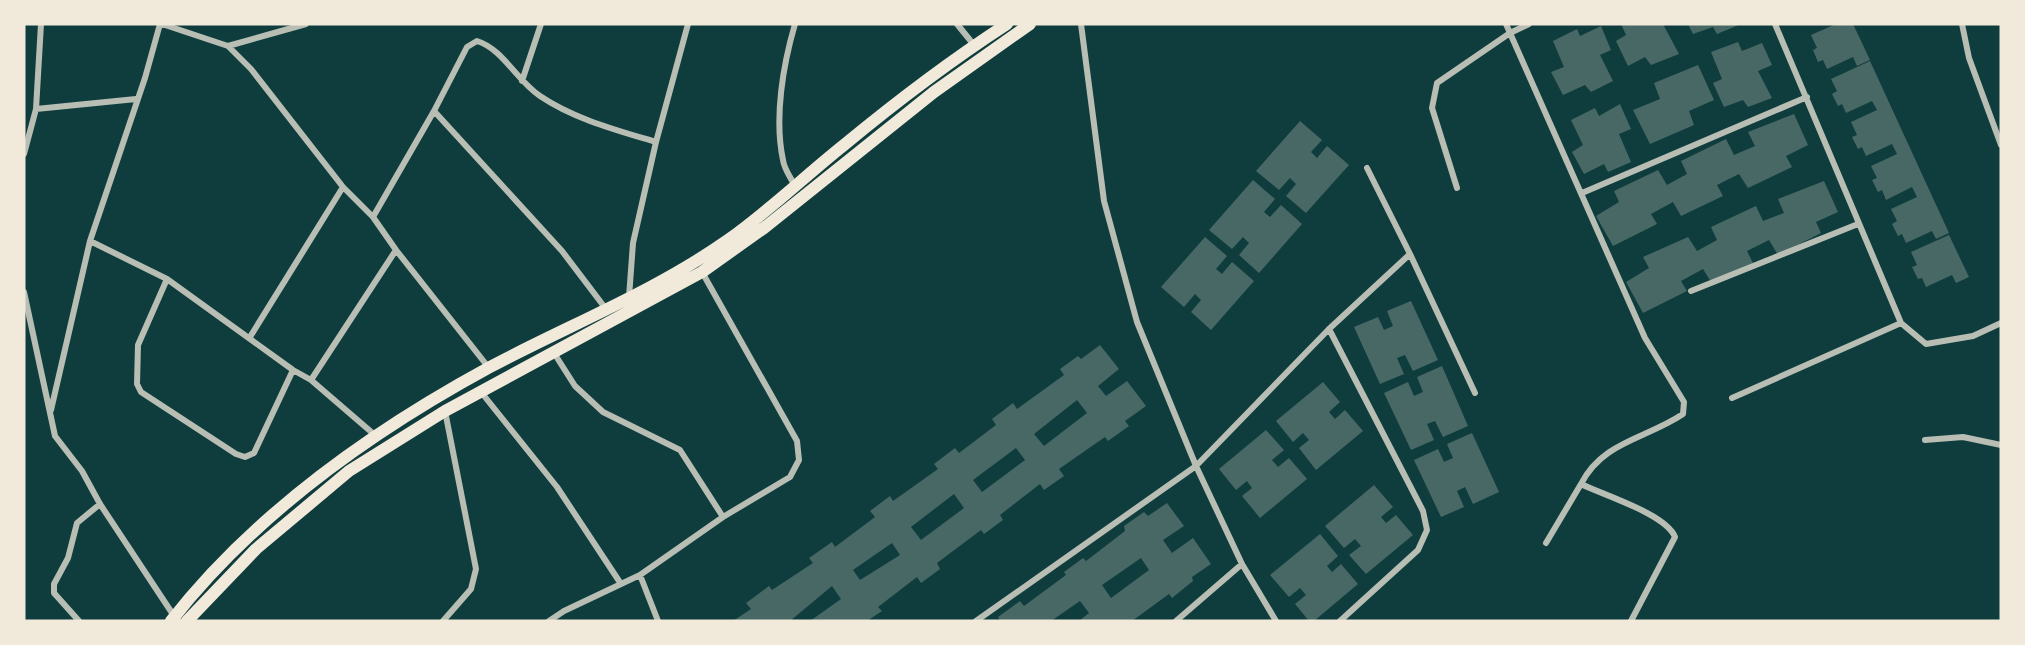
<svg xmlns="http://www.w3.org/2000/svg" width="2025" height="645" viewBox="0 0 2025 645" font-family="Overpass,sans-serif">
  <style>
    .building { fill: #486865; fill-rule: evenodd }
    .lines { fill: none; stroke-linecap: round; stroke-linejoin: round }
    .minor { stroke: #b8beb3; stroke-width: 6 }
    .primary { stroke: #f1e9da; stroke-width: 12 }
  </style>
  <rect width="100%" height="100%" fill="#0f3d3e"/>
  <path class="building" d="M1621,24h46l-3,2 15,28 -28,11 -6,-8 -17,9 -12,-25 10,-6z
    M1688,24h53l-24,10 -4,-7 -20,7z
    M1836,24h17l17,36 -13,6 -4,-9 -26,12 -4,-9 -5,2 -5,-12 4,-2 -6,-13z
    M1601,26l10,24 -11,5 13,26 -22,11 -6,-7 -22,10 -12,-23 13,-5 -11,-26 24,-12 3,7z
    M1738,42l4,9 20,-8 10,22 -14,6 14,27 -24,9 -5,-7 -19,7 -11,-24 9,-4 -11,-27z
    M1870,61l79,172 -13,6 -4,-8 -26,12 -4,-9 -4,2 -6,-12 5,-3 -6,-12 26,-12 -5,-10 -26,13 -4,-10 -4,2 -6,-12 5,-2 -6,-12 26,-12 -5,-10 -26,12 -4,-9 -4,2 -6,-12 5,-2 -6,-13 26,-12 -5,-9 -26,12 -4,-9 -4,2 -6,-12 5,-3 -6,-12z
    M1698,65l16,35 -25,11 5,14 -44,19 -17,-34 27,-11 -6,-16z
    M1620,104l11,25 -12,5 12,28 -23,10 -4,-8 -20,10 -12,-22 11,-7 -12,-25 24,-12 4,8z
    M1794,114l14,31 -22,11 6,11 -44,21 -9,-14 -22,11 6,11 -42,20 -8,-14 -22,12 6,10 -44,22 -17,-30 23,-14 -5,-11 44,-21 9,15 20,-11 -6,-13 45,-22 8,16 21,-9 -7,-14z
    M1300,121l22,19 -11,12 6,6 10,-12 22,19 -43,48 -20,-17 10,-12 -6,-6 -11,12 -23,-19z
    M1253,180l22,19 -11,13 6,5 11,-12 21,19 -43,49 -20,-18 10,-12 -6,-6 -11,12 -23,-19z
    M1824,181l14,31 -22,10 5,11 -43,22 -9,-15 -22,11 6,12 -42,19 -8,-13 -22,12 6,10 -44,22 -17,-31 23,-14 -6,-11 45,-20 9,14 20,-11 -6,-13 45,-21 7,15 21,-8 -6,-14z
    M1949,235l20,42 -13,6 -4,-8 -26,12 -4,-9 -4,1 -6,-12 5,-2 -6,-13z
    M1205,237l22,19 -11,13 6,5 10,-12 22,19 -43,49 -20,-18 10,-12 -6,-6 -11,13 -23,-20z
    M1411,301l27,59 -25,11 -8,-16 -8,3 7,16 -24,10 -26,-57 24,-10 6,13 9,-4 -6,-15z
    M1100,345l19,24 -21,17 8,10 21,-15 19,25 -21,15 4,5 -21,15 -3,-4 -46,32 5,7 -20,14 -4,-6 -40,31 3,5 -19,14 -3,-4 -44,33 3,6 -19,14 -4,-6 -39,30 4,4 -15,10h-57l31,-22 -9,-13 -42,35h-57l18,-12 -5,-6 23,-17 3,4 41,-27 -4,-5 23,-16 3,5 40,-30 -5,-6 20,-15 3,5 45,-32 -4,-5 21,-16 4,5 37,-28 -4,-6 21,-16 4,6 47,-34 -4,-6 18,-13 3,3zM1077,400l10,13 -43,33 -10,-12zM1016,448l9,12 -43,32 -9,-12zM954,494l10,14 -43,32 -10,-13zM892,543l8,12 -40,25 -7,-10z
    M1442,366l26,60 -25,11 -8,-16 -8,3 7,16 -23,10 -27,-57 24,-11 6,14 9,-4 -6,-15z
    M1323,382l17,20 -11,10 6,7 10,-9 18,21 -47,39 -17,-22 10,-8 -6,-7 -10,9 -17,-21z
    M1266,430l18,20 -12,10 6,7 11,-9 18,21 -47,39 -18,-22 10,-8 -5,-7 -11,9 -17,-21z
    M1472,433l27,59 -26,12 -8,-17 -8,4 7,16 -23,10 -27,-57 24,-11 6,13 9,-4 -6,-14z
    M1374,485l19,22 -12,10 5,6 10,-8 17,20 -47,39 -17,-19 12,-9 -6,-7 -11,9 -19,-22z
    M1167,503l17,23 -21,14 9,13 21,-15 18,26 -19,13 1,4 -21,17 -3,-4 -37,27h-53l10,-8 -9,-12 -29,20h-51l-2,-4 22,-16 4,5 42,-31 -2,-3 19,-14 3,3 39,-30 -1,-5 20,-14 4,4zM1141,558l8,12 -38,28 -9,-13z
    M1320,534l18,22 -11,10 5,6 9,-8 17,20 -44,37h-5l-14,-17 11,-9 -6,-7 -11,9 -19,-22z"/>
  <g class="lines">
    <path class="minor" d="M160,24l-15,54 -55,163 77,38 126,91 18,10 65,56
      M162,24l66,22 23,23 92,118 30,30 23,33
      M957,24l17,21
      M1081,24l23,177 33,121 59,144 46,98 34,57
      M1529,24l-19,9 135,305 39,64 -1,12c-37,25 -80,27 -102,70 22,11 85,30 94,53l-44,84
      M1962,24l7,34 32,87
      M228,46l78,-22
      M522,81l19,-57
      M36,109l100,-10
      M434,111l33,-64 10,-6c26,8 40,40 63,55 34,23 76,34 116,46l32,-118
      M24,154l12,-45 5,-85
      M795,186c-4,-8 -11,-17 -12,-26 -9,-42 0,-95 12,-136
      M1457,188l-25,-80 5,-25 73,-50 -4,-9
      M1582,193l225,-96
      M373,217l61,-106 128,140 44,58
      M1410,254l65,139
      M167,279l-29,66 -1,39 4,8 95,62 9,3 9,-4 39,-83
      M1691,291l167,-67
      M24,292l31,144 27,35 18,33 74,112 6,5
      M629,297l4,-54 23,-101
      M1901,323l25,21 47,-8 28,-13
      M1329,329l94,182 4,19 -9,20 -78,71
      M250,337l93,-150
      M554,353l21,33 28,26 77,38 43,67
      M311,380l85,-130 93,118
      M481,392l76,95 64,97
      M1732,398l169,-75 -126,-299
      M51,410l39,-169
      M1925,440l38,-3 38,8
      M1546,543l35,-59
      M640,575l18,46
      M79,621l-25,-28v-9l14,-26 9,-35 23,-19
      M443,621l28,-32 5,-20 -31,-158
      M549,621l15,-10 76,-36 83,-58 67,-40 9,-17 -2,-19 -95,-169
      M976,621l220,-155 133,-137 81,-75 -43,-86
      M1176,621l66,-57"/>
    <path class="primary" d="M171,621c83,-106 201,-190 319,-254 79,-42 164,-75 238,-127 41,-29 77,-64 116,-95 52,-43 106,-84 163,-121
      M187,621l69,-72 93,-78 96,-60 257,-139 62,-44 170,-136 96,-68"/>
  </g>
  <rect width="2025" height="645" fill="none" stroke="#f1e9da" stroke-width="51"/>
</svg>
